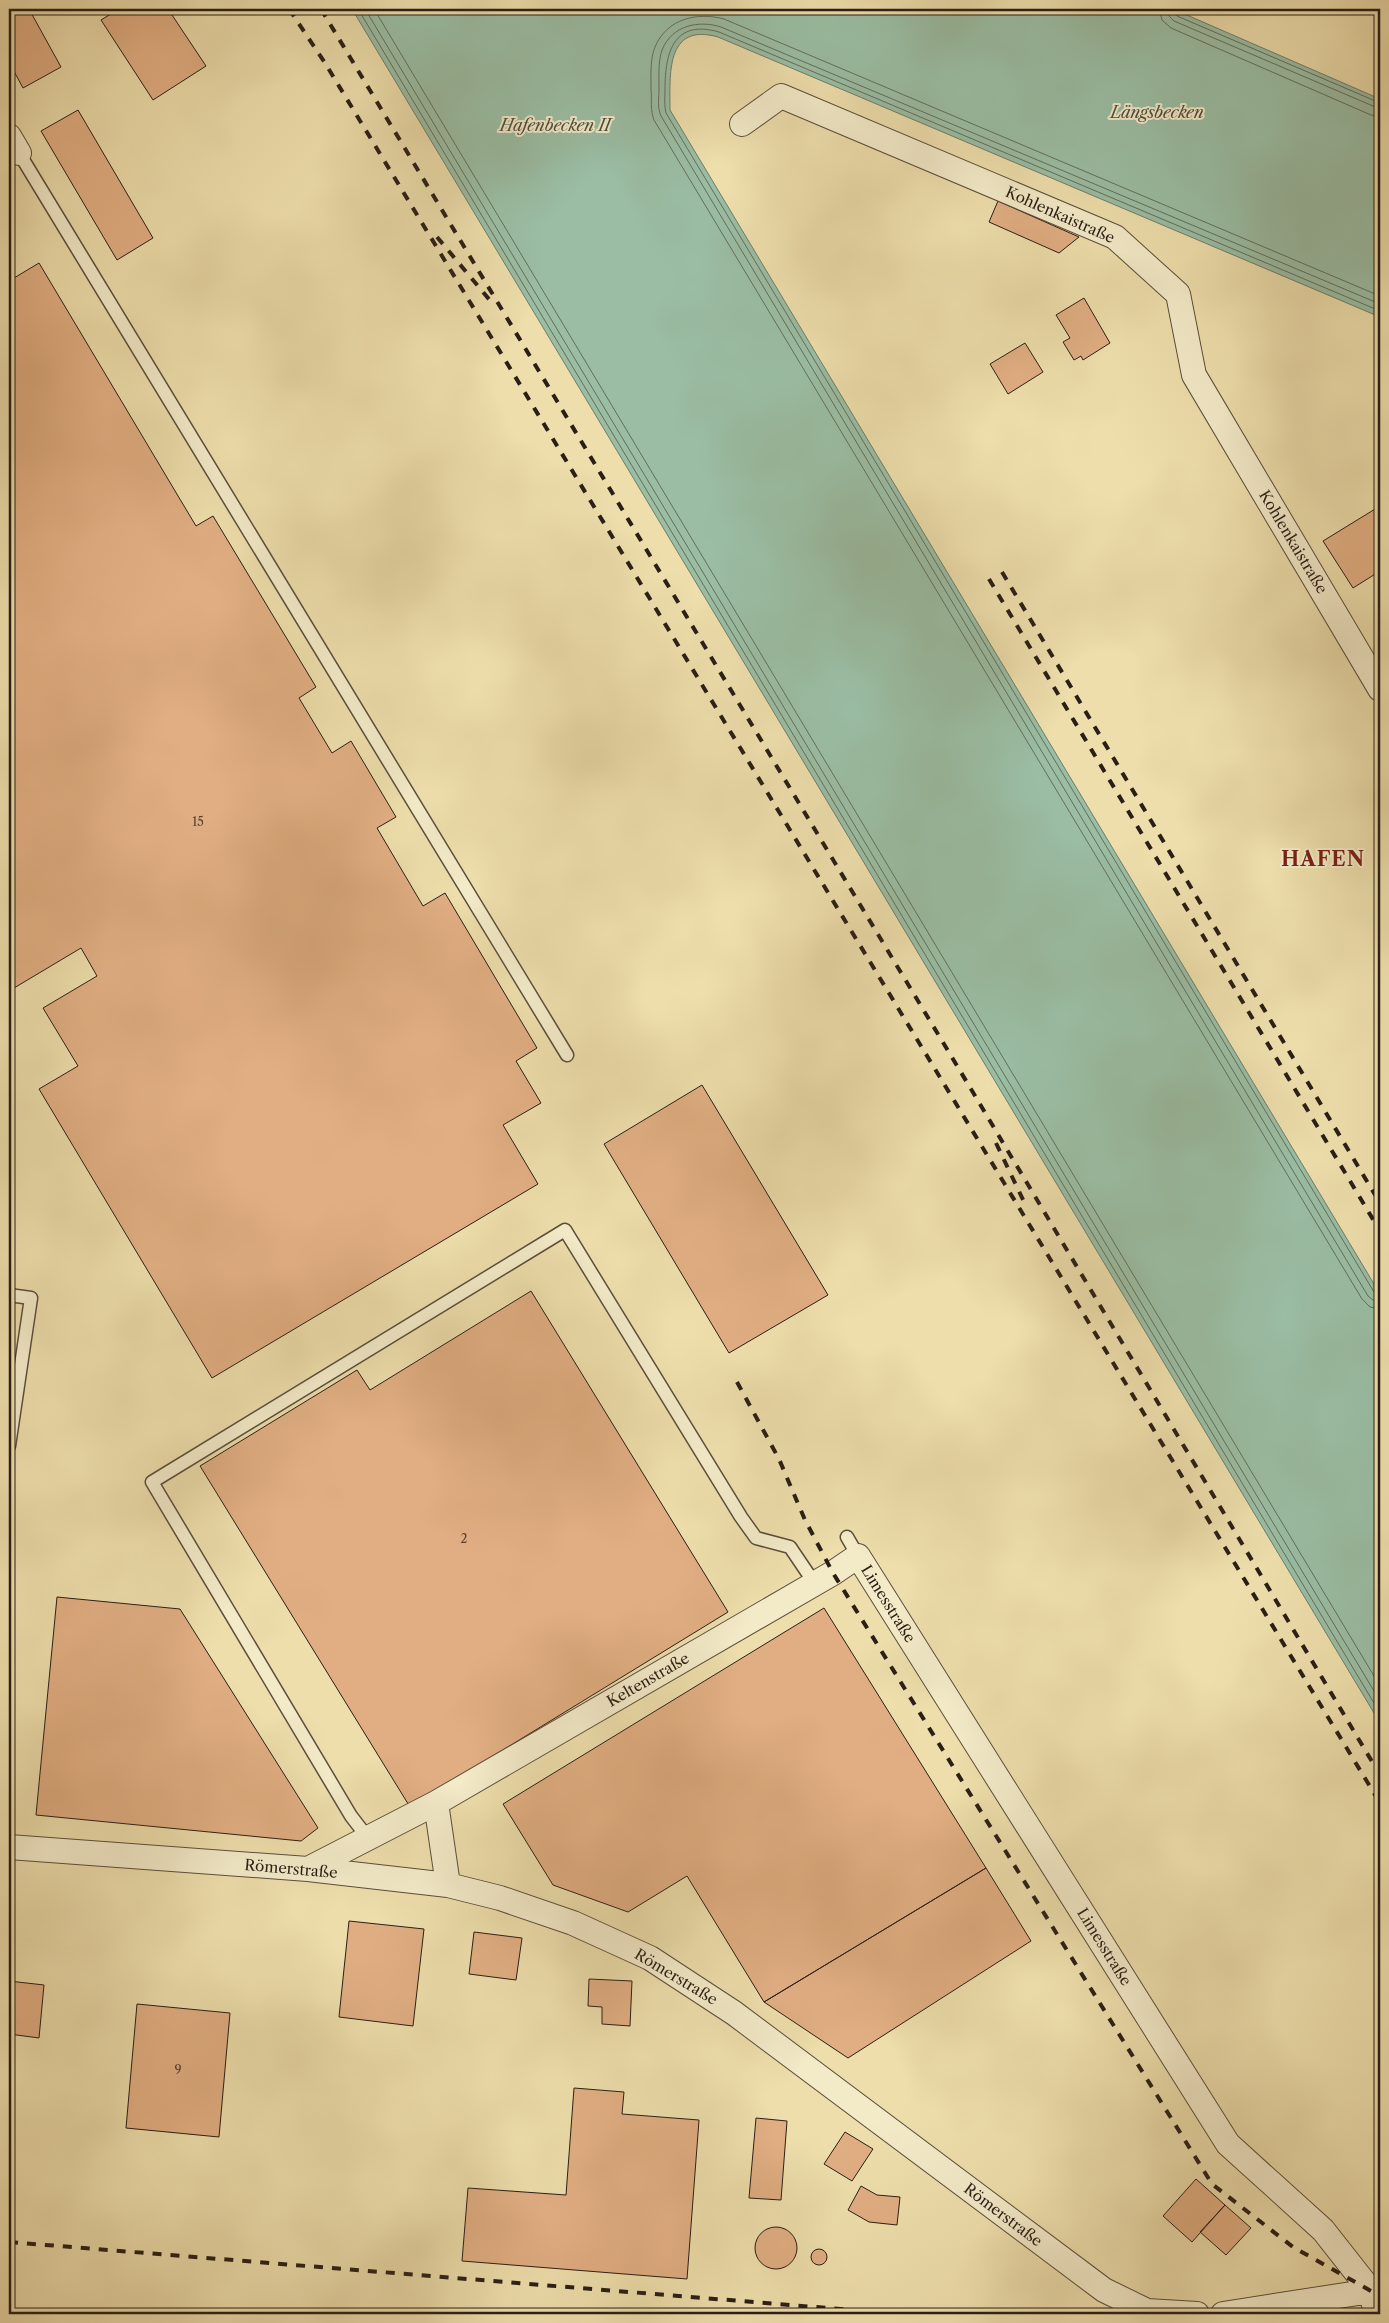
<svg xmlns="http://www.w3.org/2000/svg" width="1389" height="2323" viewBox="0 0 1389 2323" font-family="'Libre Caslon Text',serif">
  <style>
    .water { fill: #9abda3; stroke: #6d7d6b }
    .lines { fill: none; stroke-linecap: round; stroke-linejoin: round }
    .shore { stroke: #626e5d; stroke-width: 1 }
    .building { fill: #e0ae82; stroke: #2a1e17 }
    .service-casing { stroke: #5b4e3c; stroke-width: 15 }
    .minor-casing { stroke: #5b4e3c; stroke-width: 26 }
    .path { stroke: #2a1e17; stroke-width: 3; stroke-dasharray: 1 2.5; stroke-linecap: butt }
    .service { stroke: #f3eac8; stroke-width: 12 }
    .minor { stroke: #f3eac8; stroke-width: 24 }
    .rail { stroke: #2a1e17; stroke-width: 4; stroke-dasharray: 9 9; stroke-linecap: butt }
    .labels { text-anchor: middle; stroke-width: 4; stroke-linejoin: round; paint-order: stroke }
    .number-label { font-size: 12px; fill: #584232 }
    .street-label { font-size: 15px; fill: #2a1e17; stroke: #f3eac8 }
    .water-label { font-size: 16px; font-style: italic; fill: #4c4e41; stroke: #f3eac8 }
    .district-label { font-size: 20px; font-weight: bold; letter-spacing: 1px; fill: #7a1f14; stroke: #f3eac8 }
  </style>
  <rect width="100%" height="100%" fill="#eddeab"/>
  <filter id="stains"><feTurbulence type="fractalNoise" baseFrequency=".004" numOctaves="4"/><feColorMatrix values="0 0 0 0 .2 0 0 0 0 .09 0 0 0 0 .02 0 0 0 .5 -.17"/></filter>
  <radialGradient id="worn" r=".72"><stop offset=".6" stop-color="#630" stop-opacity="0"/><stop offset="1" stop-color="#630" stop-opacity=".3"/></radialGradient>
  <path class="water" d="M352,9h821l207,90v218l-662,-280c-53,-15 -48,39 -48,73l710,1184v429z"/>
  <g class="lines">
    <path class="shore" d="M358,9l1022,1704
      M365,9l1015,1692
      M374,9l1006,1677
      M1159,9l3,11 9,8 200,87 9,2
      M1167,9l2,7 5,5 206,88
      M1173,9l4,7 203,87
      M1380,296l-656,-277c-26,-7 -57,-1 -69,28 -5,12 -4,28 -4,42 1,10 -1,21 3,31l708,1179 8,8 10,2
      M1380,304l-659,-277c-22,-7 -49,-2 -59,23 -4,12 -3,26 -3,39 0,8 -2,19 2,27l707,1180 5,4 7,2
      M1380,311l-661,-279c-45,-13 -54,20 -54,57 0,8 -1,16 1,24l708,1179 6,3"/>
  </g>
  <path class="building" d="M9,9h20l32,58 -38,21 -14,-26z
    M119,9h49l38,57 -53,34 -52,-80z
    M78,110l75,128 -36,22 -76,-129z
    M998,201l81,36 -20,16 -70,-31z
    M39,263l157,263 17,-10 103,171 -17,11 33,55 19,-12 45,76 -19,11 46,78 22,-13 92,155 -21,13 25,42 -38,22 35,59 -326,194 -173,-289 39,-23 -35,-58 54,-32 -16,-28 -72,43v-710z
    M1084,298l26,45 -27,17 -2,-4 -7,4 -11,-18 7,-4 -14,-23z
    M1025,343l18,29 -35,22 -18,-30z
    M1380,506v65l-27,17 -30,-47z
    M702,1085l126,210 -99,58 -125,-209z
    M531,1291l197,321 -318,195 -210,-341 157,-96 13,20z
    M57,1597l123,12 138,219 -17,13 -265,-26z
    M824,1608l162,260 -222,134 -77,-126 -59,36 -75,-27 -50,-81z
    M986,1868l45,73 -183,117 -84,-56z
    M349,1921l75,8 -11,97 -74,-9z
    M474,1932l48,6 -6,42 -47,-6z
    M589,1979l43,2 -2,45 -28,-2v-17l-14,-1z
    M9,1981l35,4 -5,53 -30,-4z
    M137,2004l93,9 -11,124 -93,-9z
    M574,2088l50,4 -2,22 77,6 -12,159 -225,-18 6,-73 98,7z
    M756,2118l31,3 -6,79 -32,-2z
    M845,2132l28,17 -21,32 -28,-17z
    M1196,2179l29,26 -33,37 -29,-26z
    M861,2186l16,9 23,2 -3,28 -28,-3 -21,-12z
    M1225,2205l26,23 -25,27 -26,-23z
    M755 2248a21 21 0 1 1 42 0a21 21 0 1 1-42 0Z
    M811 2257a8 8 0 1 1 16 0a8 8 0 1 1-16 0Z"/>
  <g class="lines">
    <defs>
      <path id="service" d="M19,153l548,902
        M9,1295l22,3 -22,148
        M847,1537l11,19
        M368,1838l-17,-22 -199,-334 413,-252 176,287 15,21 34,9 25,37"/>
      <path id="minor" d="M742,124l39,-28 334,141 63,57 16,81 186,314
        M9,136l10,17
        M436,1803l12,82
        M9,1847l299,22 140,16 52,13 73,25 77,35 84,55 370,277 43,21 50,3
        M308,1869l128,-66 397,-230 25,-17 370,588 95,86 48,61 5,23
        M1223,2314l148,-23 9,-4"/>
    </defs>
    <use href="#service" class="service-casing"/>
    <use href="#minor" class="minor-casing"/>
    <path class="path" d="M9,2309l60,5"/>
    <use href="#service" class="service"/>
    <use href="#minor" class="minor"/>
    <path class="rail" d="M289,9l36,54 1055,1740
      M321,9l638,1060 421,706
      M437,237l56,67
      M1002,572l378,631
      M989,579l391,652
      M996,1143l30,63
      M737,1382l42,77 26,61 28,53 379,611 81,63 87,49
      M9,2242l893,72"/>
  </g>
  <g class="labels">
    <g class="number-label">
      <text x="198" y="826">15</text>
      <text x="464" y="1543">2</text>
      <text x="178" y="2074">9</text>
    </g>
    <g class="street-label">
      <text transform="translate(1060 215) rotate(24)" y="5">Kohlenkaistraße</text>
      <text transform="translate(1293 542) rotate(59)" y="5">Kohlenkaistraße</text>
      <text transform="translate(888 1604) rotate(58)" y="5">Limesstraße</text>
      <text transform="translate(648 1680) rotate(-30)" y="5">Keltenstraße</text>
      <text transform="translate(291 1869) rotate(5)" y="5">Römerstraße</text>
      <text transform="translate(1104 1947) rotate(58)" y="5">Limesstraße</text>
      <text transform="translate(676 1977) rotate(31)" y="5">Römerstraße</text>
      <text transform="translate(1003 2215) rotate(37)" y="5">Römerstraße</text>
    </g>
    <g class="water-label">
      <text x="1157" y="118">Längsbecken</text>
      <text x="555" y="131">Hafenbecken II</text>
    </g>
    <g class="district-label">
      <text x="1323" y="866">HAFEN</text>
    </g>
  </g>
  <rect width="1389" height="2323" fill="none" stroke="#eddeab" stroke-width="30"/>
  <rect x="10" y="10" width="1369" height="2303" fill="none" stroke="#2a1e17" stroke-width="2.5"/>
  <rect x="15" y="15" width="1359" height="2293" fill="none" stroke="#2a1e17"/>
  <rect width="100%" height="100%" filter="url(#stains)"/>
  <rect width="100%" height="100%" fill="url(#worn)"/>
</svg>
